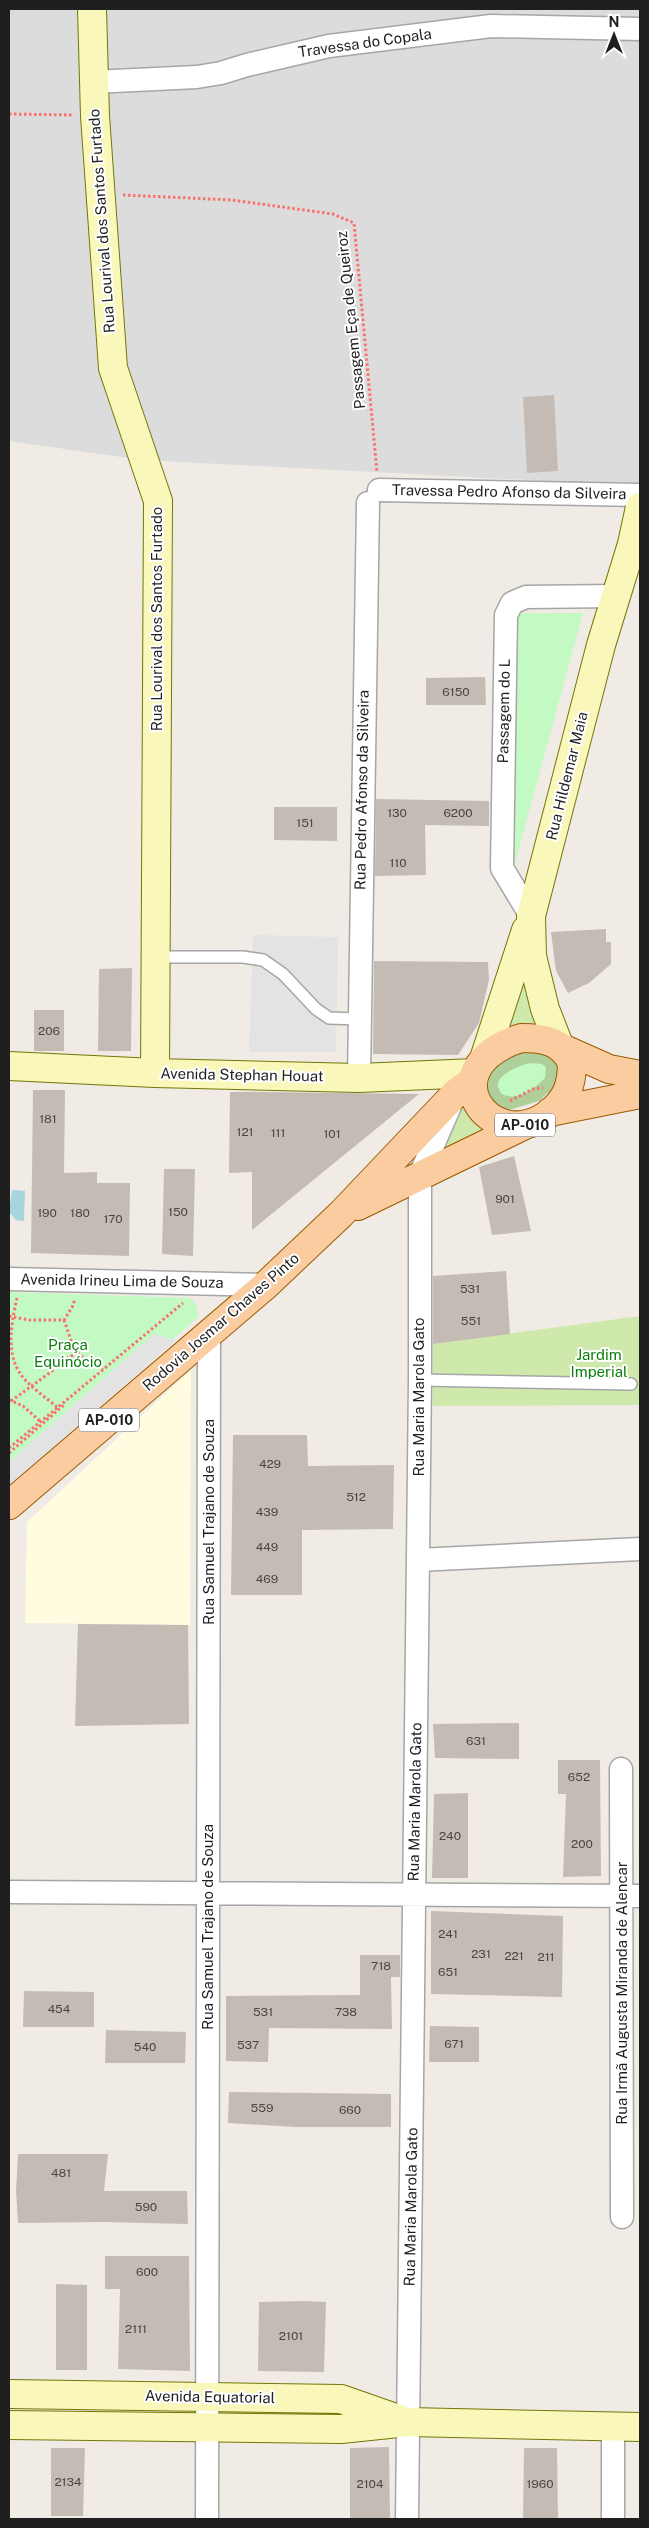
<svg xmlns="http://www.w3.org/2000/svg" width="649" height="2528" viewBox="0 0 649 2528" font-family="'Public Sans',sans-serif">
  <style>
    .residential { fill: #dddcdc }
    .education { fill: #fffcdf }
    .grass { fill: #cfe9ac }
    .forest { fill: #aecf9a }
    .park { fill: #c3f9c3 }
    .parking { fill: #e3e3e3 }
    .water { fill: #a6d5dd }
    .building { fill: #c4bbb5 }
    .lines { fill: none; stroke-linecap: round; stroke-linejoin: round }
    .lane-casing { stroke: #a6a6a6; stroke-width: 14 }
    .street-casing { stroke: #a6a6a6; stroke-width: 25 }
    .secondary-casing { stroke: #737706; stroke-width: 30 }
    .primary-casing { stroke: #995b01; stroke-width: 30 }
    .path { stroke: #f9716d; stroke-width: 3; stroke-dasharray: 2.5 2.5; stroke-linecap: butt }
    .lane { stroke: #fff; stroke-width: 11 }
    .street { stroke: #fff; stroke-width: 22 }
    .secondary { stroke: #f9f7ba; stroke-width: 28 }
    .primary { stroke: #fbcc9f; stroke-width: 28 }
    .labels { text-anchor: middle; stroke-width: 4; stroke-linejoin: round; paint-order: stroke }
    .number-label { font-size: 12px; fill: #484644 }
    .shield { fill: #fff; stroke: #626262; stroke-width: 1 }
    .shield-label { font-size: 14px; font-weight: bold; fill: #1f1f1f }
    .street-label { font-size: 15px; fill: #1f1f1f; stroke: #fff }
    .park-label { font-size: 15px; fill: #0c7e0d; stroke: #fff }
  </style>
  <rect width="100%" height="100%" fill="#f0ece5"/>
  <path class="residential" d="M9,9h631v477l-498,-26 -133,-19z"/>
  <path class="education" d="M191,1370l-1,255 -165,-2 2,-101z"/>
  <path class="grass" d="M520,966l24,63 -46,8z
    M460,1100l27,25 -1,12 -56,25z
    M640,1316v89l-207,1v-62z"/>
  <path class="forest" d="M528,1050l20,1 14,15 -5,19 -18,16 -30,9 -19,-6c-1,-7 -5,-18 -4,-24 5,-18 27,-25 42,-30z"/>
  <path class="park" d="M517,613h66l-72,265z
    M530,1063l12,1 4,3 -1,11c-11,11 -28,24 -43,16 -15,-17 16,-28 28,-31z
    M9,1292l180,6c8,5 9,10 9,19l-189,169z"/>
  <path class="parking" d="M253,935l85,2 -2,115h-87z
    M154,1334l22,6 -167,146v-24z"/>
  <path class="water" d="M12,1190l13,1 -1,30 -8,-1 -7,-8z"/>
  <path class="building" d="M554,395l4,76 -31,2 -4,-76z
    M485,677l1,28h-60v-27z
    M376,799l113,2v25l-64,-1 1,50 -51,1z
    M274,807h63v34l-63,-1z
    M606,929v13h5v22l-22,19 -21,10 -12,-22 -5,-39z
    M374,961l114,1 1,18 -10,43 -21,32 -85,-1z
    M132,968l-1,83h-33l1,-82z
    M34,1010h30v41h-30z
    M33,1090h32l-1,83 33,-1v11h33l-1,73 -98,-3z
    M230,1092h32l157,2 -167,136v-58l-23,1z
    M514,1156l17,75 -39,4 -13,-68z
    M164,1169h31l-2,87 -31,-2z
    M506,1271l4,63 -77,10v-68z
    M233,1435h74l1,31 86,-1 -1,64 -91,1v65h-71z
    M78,1624l110,1 1,99 -114,2z
    M519,1723v36l-84,-1 -2,-34z
    M558,1760h42l1,116 -38,1 3,-83h-8z
    M468,1793v85h-36l2,-84z
    M431,1911l132,5 -1,81 -131,-3z
    M360,1955h40v22h-9l1,52 -123,-1 -1,34 -42,-1v-65l134,-1z
    M24,1991l70,1v35h-71z
    M430,2026l49,1v35h-50z
    M106,2030l80,2 -1,31h-80z
    M229,2092l162,2v33h-95l-68,-4z
    M18,2154h90l-4,37h83l1,33 -84,-2 -86,1 -2,-32z
    M105,2256h84l1,115 -72,-2 2,-80h-15z
    M56,2284l31,1v85h-31z
    M303,2301l23,1 -2,70 -66,-1 1,-69z
    M389,2447l1,72h-40v-71z
    M51,2448h34l-2,68h-32z
    M524,2448h33l1,71h-35z"/>
  <g class="lines">
    <defs>
      <path id="lane" d="M157,957h86l20,3 20,14 33,35 13,9 30,1
        M420,1380l211,4"/>
      <path id="street" d="M93,82l104,-5 24,-4 26,-8 82,-19 162,-20 149,3
        M379,490l261,5
        M531,916l-29,-48 4,-253 6,-12 14,-6 89,-1
        M359,1078l9,-575
        M9,1279l257,6
        M418,1560l222,-11
        M621,1769l1,448
        M9,1892l631,4
        M613,2427v92
        M207,2519l2,-1185
        M407,2519l13,-1139v-205l30,-69"/>
      <path id="secondary" d="M92,9l3,107 18,252 45,133 -3,572
        M559,1045l-14,-36 -13,-53 -1,-40 70,-271 31,-101 8,-37
        M484,1059l42,-129
        M9,1066l146,7 204,5 116,-5
        M9,2394l332,5 60,21
        M9,2425l332,4 67,-7 232,5"/>
      <path id="primary" d="M521,1038c23,0 41,3 51,25 0,23 -6,38 -25,52 -57,40 -120,-47 -26,-77z
        M564,1049l45,20 31,6
        M550,1112l90,-18
        M358,1206l167,-81
        M9,1505l257,-220 75,-71 116,-122 15,-11"/>
    </defs>
    <use href="#lane" class="lane-casing"/>
    <use href="#street" class="street-casing"/>
    <use href="#secondary" class="secondary-casing"/>
    <use href="#primary" class="primary-casing"/>
    <path class="path" d="M9,114l65,1
      M123,195l109,5 101,14 21,9 23,249
      M510,1101l23,-12 10,-1
      M17,1298c-5,23 -11,50 1,72 8,15 28,27 40,38
      M9,1316l20,4h35l10,-16v-5
      M64,1320l10,29 13,12 16,9
      M9,1400l14,6 18,16
      M11,1401l44,-32 8,-9 15,-7
      M9,1448l174,-145
      M9,1453l56,-49"/>
    <use href="#lane" class="lane"/>
    <use href="#street" class="street"/>
    <use href="#secondary" class="secondary"/>
    <use href="#primary" class="primary"/>
  </g>
  <g class="labels">
    <g class="number-label">
      <text x="456" y="696">6150</text>
      <text x="397" y="817">130</text>
      <text x="458" y="817">6200</text>
      <text x="305" y="827">151</text>
      <text x="398" y="867">110</text>
      <text x="49" y="1035">206</text>
      <text x="48" y="1123">181</text>
      <text x="245" y="1136">121</text>
      <text x="278" y="1137">111</text>
      <text x="332" y="1138">101</text>
      <text x="505" y="1203">901</text>
      <text x="178" y="1216">150</text>
      <text x="47" y="1217">190</text>
      <text x="80" y="1217">180</text>
      <text x="113" y="1223">170</text>
      <text x="470" y="1293">531</text>
      <text x="471" y="1325">551</text>
      <text x="270" y="1468">429</text>
      <text x="356" y="1501">512</text>
      <text x="267" y="1516">439</text>
      <text x="267" y="1551">449</text>
      <text x="267" y="1583">469</text>
      <text x="476" y="1745">631</text>
      <text x="579" y="1781">652</text>
      <text x="450" y="1840">240</text>
      <text x="582" y="1848">200</text>
      <text x="448" y="1938">241</text>
      <text x="481" y="1958">231</text>
      <text x="514" y="1960">221</text>
      <text x="546" y="1961">211</text>
      <text x="381" y="1970">718</text>
      <text x="448" y="1976">651</text>
      <text x="59" y="2013">454</text>
      <text x="263" y="2016">531</text>
      <text x="346" y="2016">738</text>
      <text x="454" y="2048">671</text>
      <text x="248" y="2049">537</text>
      <text x="145" y="2051">540</text>
      <text x="262" y="2112">559</text>
      <text x="350" y="2114">660</text>
      <text x="61" y="2177">481</text>
      <text x="146" y="2211">590</text>
      <text x="147" y="2276">600</text>
      <text x="136" y="2333">2111</text>
      <text x="291" y="2340">2101</text>
      <text x="68" y="2486">2134</text>
      <text x="370" y="2488">2104</text>
      <text x="540" y="2488">1960</text>
    </g>
    <g class="shield">
      <rect x="495" y="1113.5" width="60" height="23" rx="4"/>
      <rect x="79" y="1408.5" width="60" height="23" rx="4"/>
    </g>
    <g class="shield-label">
      <text x="525" y="1130">AP-010</text>
      <text x="109" y="1425">AP-010</text>
    </g>
    <g class="street-label">
      <text transform="translate(365 43) rotate(-8)" y="5">Travessa do Copala</text>
      <text transform="translate(102 221) rotate(-94)" y="5">Rua Lourival dos Santos Furtado</text>
      <text transform="translate(351 320) rotate(-96)" y="5">Passagem Eça de Queiroz</text>
      <text transform="translate(509 492) rotate(1)" y="5">Travessa Pedro Afonso da Silveira</text>
      <text transform="translate(157 619) rotate(-90)" y="5">Rua Lourival dos Santos Furtado</text>
      <text transform="translate(504 711) rotate(-89)" y="5">Passagem do L</text>
      <text transform="translate(567 776) rotate(-76)" y="5">Rua Hildemar Maia</text>
      <text transform="translate(362 790) rotate(-89)" y="5">Rua Pedro Afonso da Silveira</text>
      <text transform="translate(242 1075) rotate(1)" y="5">Avenida Stephan Houat</text>
      <text transform="translate(122 1281) rotate(1)" y="5">Avenida Irineu Lima de Souza</text>
      <text transform="translate(221 1322) rotate(-41)" y="5">Rodovia Josmar Chaves Pinto</text>
      <text transform="translate(419 1397) rotate(-90)" y="5">Rua Maria Marola Gato</text>
      <text transform="translate(209 1522) rotate(-90)" y="5">Rua Samuel Trajano de Souza</text>
      <text transform="translate(415 1802) rotate(-89)" y="5">Rua Maria Marola Gato</text>
      <text transform="translate(208 1927) rotate(-90)" y="5">Rua Samuel Trajano de Souza</text>
      <text transform="translate(622 1993) rotate(-90)" y="5">Rua Irmã Augusta Miranda de Alencar</text>
      <text transform="translate(411 2207) rotate(-89)" y="5">Rua Maria Marola Gato</text>
      <text transform="translate(210 2397) rotate(1)" y="5">Avenida Equatorial</text>
    </g>
    <g class="park-label">
      <text x="68" y="1350">Praça<tspan x="68" dy="17">Equinócio</tspan></text>
      <text x="599" y="1360">Jardim<tspan x="599" dy="17">Imperial</tspan></text>
    </g>
  </g>
  <rect width="649" height="2528" fill="none" stroke="#1f1f1f" stroke-width="20"/>
  <g transform="translate(614 35)" stroke="#ffffff" stroke-width="4" paint-order="stroke">
  <path d="M0-4L9 19L0 12L-9 19Z" fill="#1f1f1f"/>
  <text y="-8" font-size="14" font-weight="bold" text-anchor="middle" fill="#1f1f1f">N</text>
  </g>
</svg>
